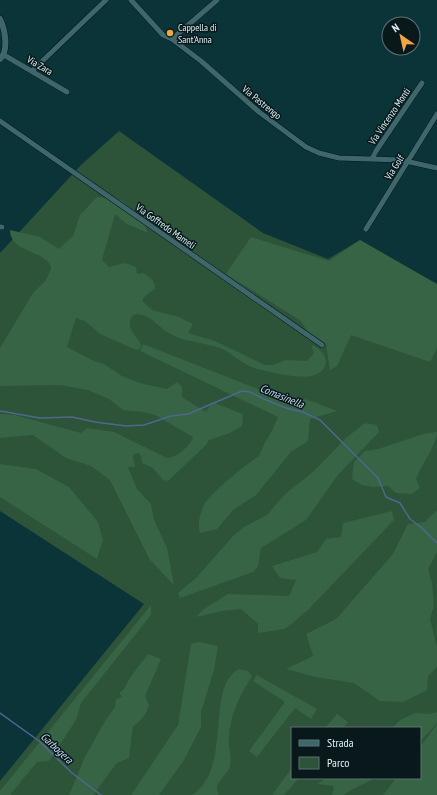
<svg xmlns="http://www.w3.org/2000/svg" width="437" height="795" viewBox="0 0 437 795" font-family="'PT Sans Narrow',sans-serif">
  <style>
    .green { fill: #2d5339; fill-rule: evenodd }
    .forest { fill: #376444 }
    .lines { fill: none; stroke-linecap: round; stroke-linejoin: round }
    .stream { stroke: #4f6790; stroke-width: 1.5 }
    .minor-casing { stroke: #001a1e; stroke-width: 6 }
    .tertiary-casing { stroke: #001a1e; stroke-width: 7 }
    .minor { stroke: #3f666b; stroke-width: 5 }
    .tertiary { stroke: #3f666b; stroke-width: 6 }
    .poi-dot { fill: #f1a640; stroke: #09191b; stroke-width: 1.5 }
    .labels { text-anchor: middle; stroke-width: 3; stroke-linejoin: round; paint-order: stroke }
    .poi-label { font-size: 10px; fill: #def3f6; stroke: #09191b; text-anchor: start }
    .street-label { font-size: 10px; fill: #def3f6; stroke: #09191b }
    .water-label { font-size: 11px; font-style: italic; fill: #cadaf5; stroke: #09191b }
  </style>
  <rect width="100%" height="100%" fill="#0b3439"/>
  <path class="green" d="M119,131l144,102 65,26 32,-19 77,45v503l-7,7h-430v-14l144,-177 -144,-93v-258l81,-88zM292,728h128v50h-128z"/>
  <path class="forest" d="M97,197l24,3 20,17 7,16 -21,-9 -12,-10 -13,46 7,7 16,-4 11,4 1,7 6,-1c6,4 13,8 12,16l-10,7 -3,5 10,9 27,7 14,7 -5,9 27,8 50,24h7l14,-5 21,1 7,-8 -3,-8c18,6 21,26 1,31 -13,3 -44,-4 -58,-8 -12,-4 -22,-15 -34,-20 -17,-6 -38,-6 -53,-16 -11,-7 -20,-21 -34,-17 -9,12 3,19 8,30l-1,4 -4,1 -36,-16 -15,-13 -9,-3 -9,29 27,14 10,3 18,12 18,7 27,6 10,-7 5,5v10l24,15 6,-10 31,12 -1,12 -12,7 -21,7 -3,5 -38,36 -5,-1 -10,-12 -11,-5 -1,-7 -2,-3 -5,1 -1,3 2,10h-7l9,22 14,15 3,16 13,28 7,37 -24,-25 -40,-80 -19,-14 -25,-8 -33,-23 -33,3v-24l15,1 66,18 6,-5 27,4 53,26c9,0 23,-12 26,-21l-38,-22 -12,-3 -20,-2 -14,-11 -21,-9 -28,-5 -60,1v-38l33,-55 13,-13 5,-11c-2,-19 -41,-15 -41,-39l30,7 19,12 14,-13 7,-21z
    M251,237l78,24 31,-21 77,44v64l-7,14 -79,-27 -14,31 -7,4 -4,-26 -19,-13 -6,-10 -75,-47z
    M143,344l115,45 13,1 21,13 14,-4 31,12 -27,8 -2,22 -17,11 -35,43 -23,15 -16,19 -17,4c-3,-9 0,-21 5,-30 7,-11 42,-40 54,-47 5,-14 14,-25 19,-39l-138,-66z
    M365,423l12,2 2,7 -41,43 -32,45 -45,28 -3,18 -5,6 -73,26 -2,-5 18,-15 37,-42 11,-9 23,-12 18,-21 29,-23 32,-33z
    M437,432c0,12 -16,34 -21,47l4,9 -8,6 -16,-1 -8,-7 -15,1 -11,-2 -10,-6 2,-17 11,-11 13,-2 45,-15z
    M0,464l36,5 33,18 29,35 5,18 -6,19 -97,-62z
    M437,510v42l-9,17 4,14 2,23 -4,13 7,28v20l-9,9 -1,14 -24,12 -23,-1 -26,-18 -39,-6 -29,-8 27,-13 -7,-22 30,-15 57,-65 15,-30 17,-2z
    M392,511l2,9 -87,91 -22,18 -27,4v-9l-17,-15 -19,2 -26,6 8,-8 24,-15 61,2 7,-16 -16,-2 -8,-12 45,-14 9,-13 15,-2 2,-14z
    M151,605v10l-70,88 -5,17 -27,41 -12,1 -27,33h-10v-4z
    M199,642l19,4 -4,24 -13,42v15l-17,33 -25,35h-28l47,-70 13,-81z
    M148,654l13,5 -16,37 4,9c-3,10 -7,15 -16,21l-4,32 -12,5 -24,32h-24l16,-38 20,-36 10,-14 1,-8 6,-2 -3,-4 5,-4 7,-13z
    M239,669l9,2 4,5c-12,20 -22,37 -23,62 -1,9 3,19 1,28 -3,11 -18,16 -11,29h-27c42,-28 12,-108 47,-126z
    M257,675l60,34 -6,10 -16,-11 -38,49 -8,-6 36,-49 -32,-21z
    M437,712v11l-17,19v-14h-28l8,-8 15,-7 14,1z
    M337,714l11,8 -5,6h-18z
    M437,724v71h-54l13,-17h24v-31z
    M292,768v10h7l-15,17h-12z
    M327,778h47c-11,8 -19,8 -30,17h-12l2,-9 -17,-2z"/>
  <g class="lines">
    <path class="stream" d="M0,411l40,7 32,-1 23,5 31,4 18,-1 27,-9 17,-2 54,-23 8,1 14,7 22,9 17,4 17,8 58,58 8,19 14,6 10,16 12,9 15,15
      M0,713l39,28 33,32 29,22"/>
    <defs>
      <path id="minor" d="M131,0l32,35 9,4 29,22 58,51 47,35 13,6 20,5 62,2 36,8
        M172,39l45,-39
        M4,55l63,37
        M32,71l74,-71
        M0,121l322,224
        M372,159l4,-8 46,-68
        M0,227h2
        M366,229l71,-115"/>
      <path id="tertiary" d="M0,19c5,10 9,32 0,40"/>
    </defs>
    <use href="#minor" class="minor-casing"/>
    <use href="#tertiary" class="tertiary-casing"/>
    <use href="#minor" class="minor"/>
    <use href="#tertiary" class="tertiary"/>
  </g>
  <circle class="poi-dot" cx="170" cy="33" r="4"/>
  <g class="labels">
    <g class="poi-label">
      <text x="178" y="31">Cappella di<tspan x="178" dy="12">Sant'Anna</tspan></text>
    </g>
    <g class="street-label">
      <text transform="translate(40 65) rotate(30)" y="4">Via Zara</text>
      <text transform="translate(262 102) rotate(39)" y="4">Via Pastrengo</text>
      <text transform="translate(389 116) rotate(-56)" y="4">Via Vincenzo Monti</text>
      <text transform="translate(394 167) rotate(-58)" y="4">Via Golf</text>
      <text transform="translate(166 226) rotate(35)" y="4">Via Goffredo Mameli</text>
    </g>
    <g class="water-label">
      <text transform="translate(282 396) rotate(22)" y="4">Comasinella</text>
      <text transform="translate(57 748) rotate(43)" y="4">Garbogera</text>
    </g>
  </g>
  <rect x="291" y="727" width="130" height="52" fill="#09191b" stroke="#5e7073"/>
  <rect x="299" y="740" width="20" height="6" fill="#3f666b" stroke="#5e7073"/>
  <text x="327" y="747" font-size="12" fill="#def3f6">Strada</text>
  <rect x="299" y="757" width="20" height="12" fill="#2d5339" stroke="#5e7073"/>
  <text x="327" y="767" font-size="12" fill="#def3f6">Parco</text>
  <g transform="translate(401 36) rotate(326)"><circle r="19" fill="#09191b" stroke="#5e7073"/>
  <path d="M0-3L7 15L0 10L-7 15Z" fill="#f1a640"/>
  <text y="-6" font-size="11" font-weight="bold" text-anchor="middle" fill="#def3f6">N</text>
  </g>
</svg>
